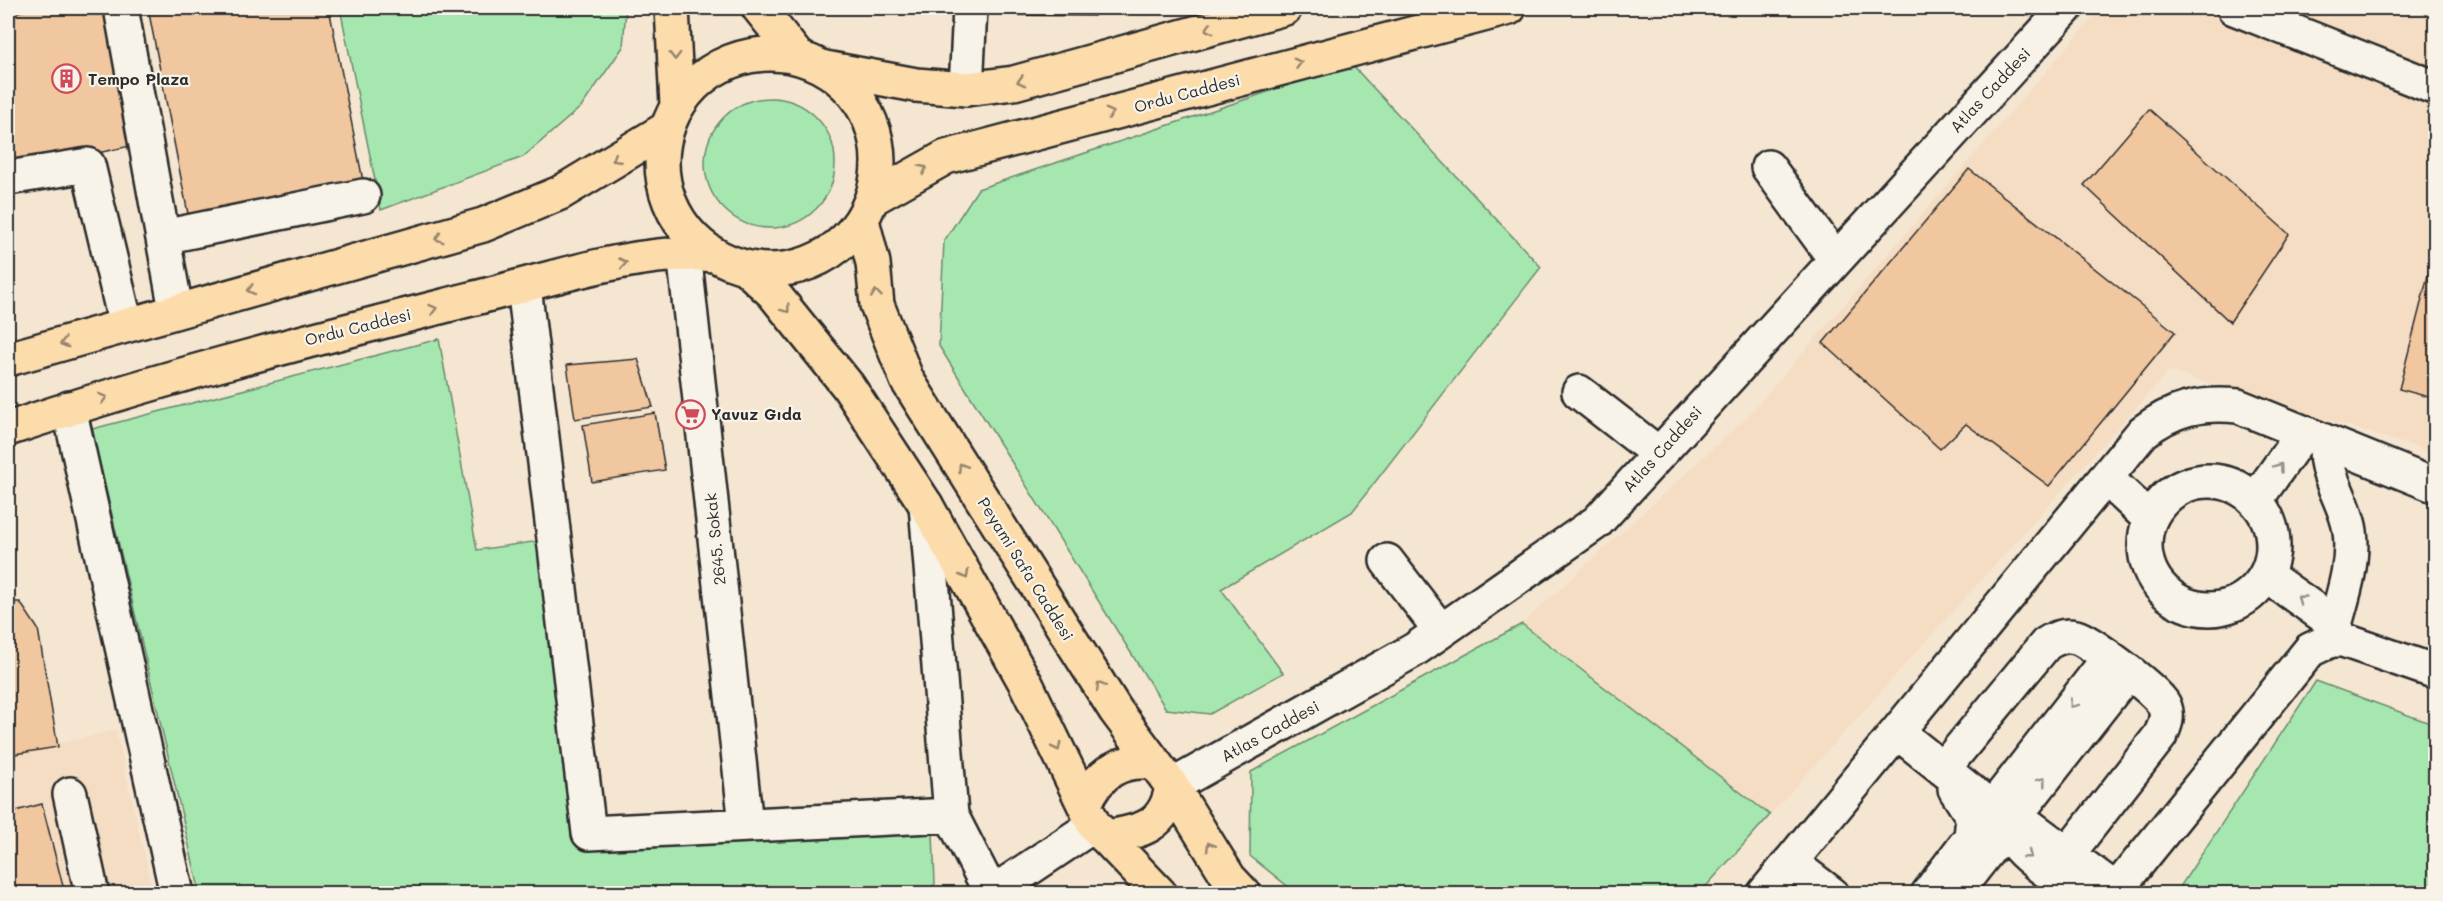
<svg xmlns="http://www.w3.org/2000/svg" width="2443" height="901" viewBox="0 0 2443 901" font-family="Mali,sans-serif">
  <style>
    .built { fill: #f4ddc3 }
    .green { fill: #a6e7b0; stroke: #68896e; stroke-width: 1.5 }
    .building { fill: #f1c7a0; stroke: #2b2b2b; stroke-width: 1.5 }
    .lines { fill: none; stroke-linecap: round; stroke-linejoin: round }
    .minor-casing { stroke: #2b2b2b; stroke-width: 38 }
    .major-casing { stroke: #2b2b2b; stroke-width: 38 }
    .minor { stroke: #f7f3e8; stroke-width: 33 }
    .major { stroke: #fddcac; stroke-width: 33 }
    .oneway { stroke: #94846c }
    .oneway2 { stroke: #918f8a }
    .labels { text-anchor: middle; stroke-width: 4.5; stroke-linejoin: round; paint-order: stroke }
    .poi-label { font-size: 16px; font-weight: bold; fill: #2b2b2b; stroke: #f7f3e8; text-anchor: start }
    .street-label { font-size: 16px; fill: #2b2b2b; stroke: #f7f3e8 }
  </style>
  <rect width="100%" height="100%" fill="#f5e6d2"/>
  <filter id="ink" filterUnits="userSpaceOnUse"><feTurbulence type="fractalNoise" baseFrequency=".0167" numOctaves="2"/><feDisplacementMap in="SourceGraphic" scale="12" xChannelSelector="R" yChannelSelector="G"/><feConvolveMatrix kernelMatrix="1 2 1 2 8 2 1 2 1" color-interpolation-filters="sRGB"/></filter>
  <g filter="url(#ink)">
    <path class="built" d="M2101,8h334v445l-266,-82 -399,444 -248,-191 225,-207z
      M116,730l37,163h-145v-137z"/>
    <path class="green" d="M340,8h286l-3,39 -41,59 -59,51 -142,53z
      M1351,64l190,203 -189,245 -131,77 62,84 -73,41 -44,-5 -227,-363 5,-105 34,-52z
      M705 163a65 65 0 1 1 130 0a65 65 0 1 1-130 0Z
      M439,339l38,211 63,-9 41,307 352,-15 2,51 -13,10 -722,-1 -108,-464z
      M1522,624l248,191 -70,78h-404l-46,-37 1,-84z
      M2316,681l119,44v168h-259z"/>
    <path class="building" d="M35,8h77l28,136 -132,28v-158z
      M148,8h181l34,173 -175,33z
      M1004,8h90v8l-90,-1z
      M2149,109l140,125 -59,88 -146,-137z
      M1969,169l206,163 -126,154 -83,-62 -26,25 -117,-106z
      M2436,244v155l-37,-10z
      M638,359l15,48 -78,12 -8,-54z
      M655,413l10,57 -73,12 -9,-57z
      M8,602h12l18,27 20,118 -50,8z
      M42,804l23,90h-57v-81z"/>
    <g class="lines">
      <defs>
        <path id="minor" d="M121,8l55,302
          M2234,8l202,80
          M966,89l4,-81
          M1768,167l67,92
          M8,178l80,-13 38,160
          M163,237l200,-41
          M684,252l62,573
          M524,286l65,547 362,-18
          M1579,392l80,62
          M69,408l108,486
          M2327,442c-6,31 19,59 23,89 5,36 -11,75 -19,109
          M2106,478l44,41
          M2145 545a64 64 0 1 1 128 0a64 64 0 1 1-128 0Z
          M2255,501l48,-68
          M926,505l25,310 40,78
          M1387,561l54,70
          M2266,575l69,49
          M1897,732l106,85
          M1943,769l103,-125c9,-6 19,-10 30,-7 13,3 84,56 88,68 5,11 1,21 -4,31l-93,119
          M1172,786l242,-136 183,-128 469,-514
          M70,794l22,100
          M1992,808l117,-150
          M1790,862l42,32
          M991,894l103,-69
          M1764,894l379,-462c29,-23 58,-30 95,-26l198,80
          M1928,894l43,-57 2,-20 -18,-28v-6
          M1954,894l174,-222
          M2078,894c-24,-19 -72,-45 -75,-77l13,-1 100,74
          M2113,894l197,-244 21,-10h12l93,32"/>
        <path id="major" d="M672,8l5,97
          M759,8l39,49
          M662 162a108 108 0 1 1 216 0a108 108 0 1 1-216 0Z
          M825,68l91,17 50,4 48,-6 271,-75
          M873,198l73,-41 563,-149
          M862,220l11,43 4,42 30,75 209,331 56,75 57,92 15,16
          M745,267l28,26 75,93 78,119 100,179 68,141 66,69
          M8,359l475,-134 77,-32 106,-64
          M8,429c153,-52 310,-91 467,-131 73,-18 165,-50 240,-43
          M1085,804c13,-32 37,-46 70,-41
          M1105,837c37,-5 61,-11 67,-51"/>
      </defs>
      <use href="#minor" class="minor-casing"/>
      <use href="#major" class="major-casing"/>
      <use href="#minor" class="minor"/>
      <use href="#major" class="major"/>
    </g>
    <defs><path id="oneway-chevron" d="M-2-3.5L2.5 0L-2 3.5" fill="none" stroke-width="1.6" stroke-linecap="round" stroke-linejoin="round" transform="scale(1.5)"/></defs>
    <g class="oneway">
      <use href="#oneway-chevron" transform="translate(1209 29) rotate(165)"/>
      <use href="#oneway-chevron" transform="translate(675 56) rotate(89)"/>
      <use href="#oneway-chevron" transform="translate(1298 63) rotate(-15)"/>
      <use href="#oneway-chevron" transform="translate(1021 81) rotate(166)"/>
      <use href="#oneway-chevron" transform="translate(1110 113) rotate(-15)"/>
      <use href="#oneway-chevron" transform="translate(616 159) rotate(149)"/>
      <use href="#oneway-chevron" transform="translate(923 169) rotate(-27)"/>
      <use href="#oneway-chevron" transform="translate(439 238) rotate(164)"/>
      <use href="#oneway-chevron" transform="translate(623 263) rotate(-11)"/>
      <use href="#oneway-chevron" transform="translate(251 290) rotate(165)"/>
      <use href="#oneway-chevron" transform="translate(876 294) rotate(-96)"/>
      <use href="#oneway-chevron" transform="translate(433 309) rotate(-14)"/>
      <use href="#oneway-chevron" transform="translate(786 309) rotate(52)"/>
      <use href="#oneway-chevron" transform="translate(64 343) rotate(164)"/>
      <use href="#oneway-chevron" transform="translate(103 398) rotate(-16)"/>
      <use href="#oneway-chevron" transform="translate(962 467) rotate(-122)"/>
      <use href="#oneway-chevron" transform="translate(965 575) rotate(61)"/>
      <use href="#oneway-chevron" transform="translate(1100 686) rotate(-122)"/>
      <use href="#oneway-chevron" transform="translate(1057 747) rotate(64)"/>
      <use href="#oneway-chevron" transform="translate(1210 846) rotate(-122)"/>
    </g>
    <g class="oneway2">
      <use href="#oneway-chevron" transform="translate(2279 467) rotate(-55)"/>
      <use href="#oneway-chevron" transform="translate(2301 599) rotate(-144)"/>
      <use href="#oneway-chevron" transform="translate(2073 704) rotate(128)"/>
      <use href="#oneway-chevron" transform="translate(2042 781) rotate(-52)"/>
      <use href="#oneway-chevron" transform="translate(2028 855) rotate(38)"/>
    </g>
  </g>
  <defs>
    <symbol id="building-ring" viewBox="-11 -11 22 22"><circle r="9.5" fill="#f7f3e8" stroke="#d1495b" stroke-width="1.5"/><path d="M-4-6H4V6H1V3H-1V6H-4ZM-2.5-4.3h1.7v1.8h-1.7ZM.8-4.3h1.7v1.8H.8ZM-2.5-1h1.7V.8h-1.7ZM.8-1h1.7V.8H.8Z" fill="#d1495b"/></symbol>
    <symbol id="supermarket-ring" viewBox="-11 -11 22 22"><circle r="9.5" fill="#f7f3e8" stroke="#d1495b" stroke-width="1.5"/><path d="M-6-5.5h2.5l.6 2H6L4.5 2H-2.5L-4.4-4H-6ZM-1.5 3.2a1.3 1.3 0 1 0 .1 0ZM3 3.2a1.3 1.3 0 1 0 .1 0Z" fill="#d1495b"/></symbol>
  </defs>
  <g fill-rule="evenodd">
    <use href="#building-ring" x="50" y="62" width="33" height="33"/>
    <use href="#supermarket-ring" x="674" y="398" width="33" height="33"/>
  </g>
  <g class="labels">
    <g class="poi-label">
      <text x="88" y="85">Tempo Plaza</text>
      <text x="711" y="420">Yavuz Gıda</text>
    </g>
    <g class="street-label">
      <text transform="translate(1990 90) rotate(-47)" y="6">Atlas Caddesi</text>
      <text transform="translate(1187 93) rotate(-15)" y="6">Ordu Caddesi</text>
      <text transform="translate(358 327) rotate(-14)" y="6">Ordu Caddesi</text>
      <text transform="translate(1662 449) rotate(-48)" y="6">Atlas Caddesi</text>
      <text transform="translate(715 539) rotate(-96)" y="6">2645. Sokak</text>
      <text transform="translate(1026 569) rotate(58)" y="6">Peyami Safa Caddesi</text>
      <text transform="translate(1270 731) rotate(-29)" y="6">Atlas Caddesi</text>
    </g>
  </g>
  <rect width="2443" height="901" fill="none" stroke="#f7f3e8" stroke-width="30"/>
  <rect x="15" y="15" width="2413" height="871" fill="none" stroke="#2b2b2b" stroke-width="2" filter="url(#ink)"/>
</svg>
